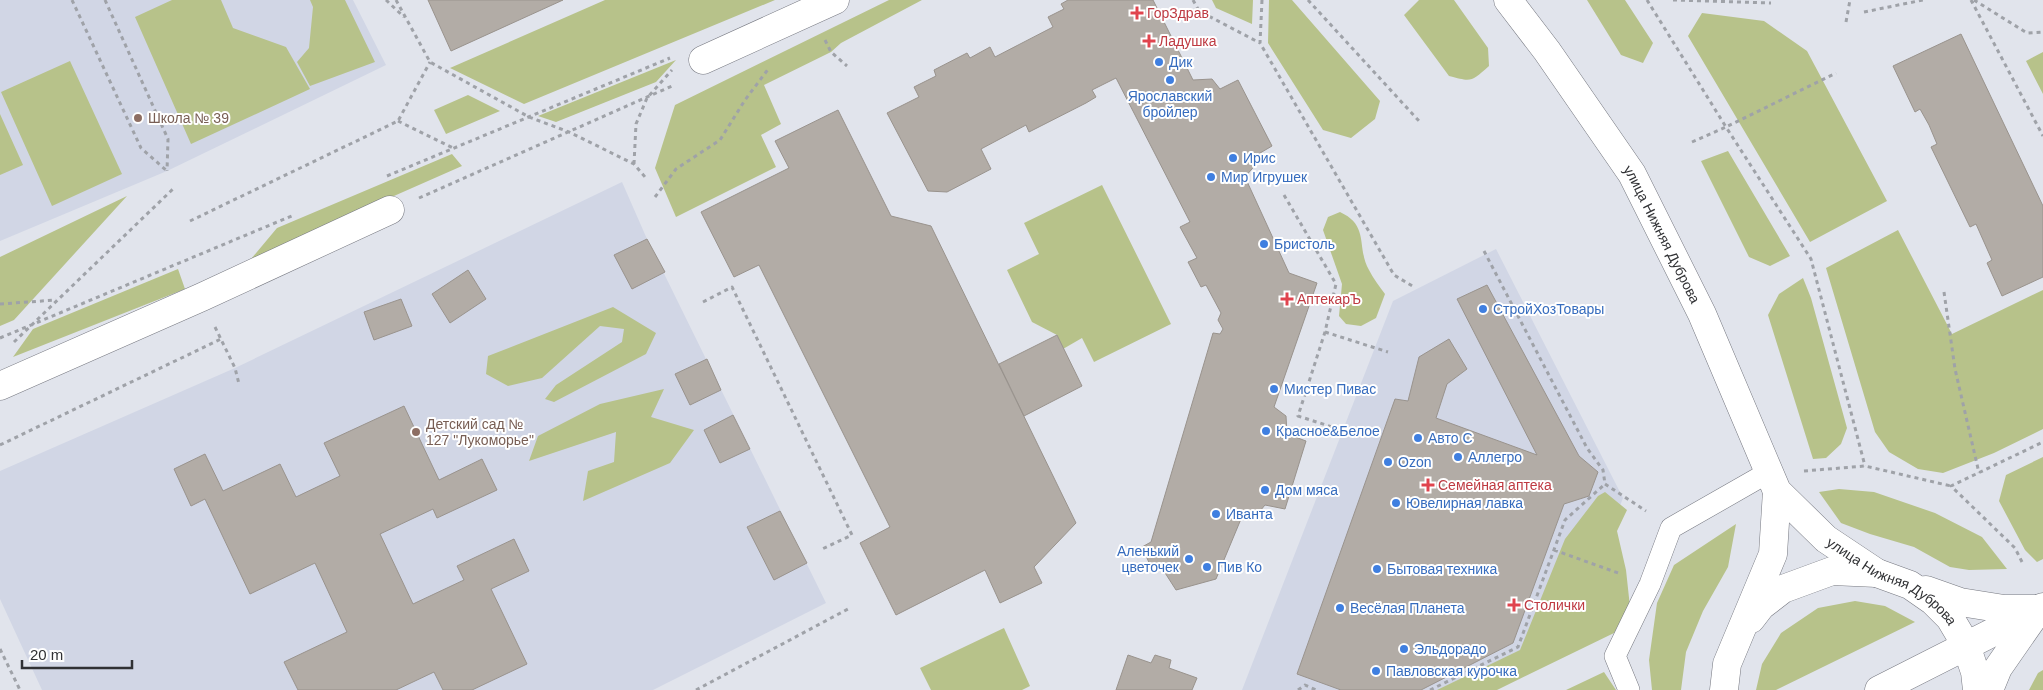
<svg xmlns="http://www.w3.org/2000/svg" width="2043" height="690" viewBox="0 0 2043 690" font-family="Arial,sans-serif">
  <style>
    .built { fill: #d1d6e5 }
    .green { fill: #b7c28a }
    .building { fill: #b2aca6; stroke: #99938d }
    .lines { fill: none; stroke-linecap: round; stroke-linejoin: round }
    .service-casing { stroke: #767880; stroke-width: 22 }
    .minor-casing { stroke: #767880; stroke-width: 29 }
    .tertiary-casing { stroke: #767880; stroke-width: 29 }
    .secondary-casing { stroke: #767880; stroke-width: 29 }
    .path { stroke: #9fa2a8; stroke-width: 3; stroke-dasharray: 4 4; stroke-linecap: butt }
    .service { stroke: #fff; stroke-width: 21 }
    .minor { stroke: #fff; stroke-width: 28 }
    .tertiary { stroke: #fff; stroke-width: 28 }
    .secondary { stroke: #fff; stroke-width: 28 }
    .health-dot { fill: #e0444e; stroke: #fff; stroke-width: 2 }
    .shop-dot { fill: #3f7fe0; stroke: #fff; stroke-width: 2 }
    .education-dot { fill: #8d6e63; stroke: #fff; stroke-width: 2 }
    .labels { text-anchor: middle; stroke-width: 4; stroke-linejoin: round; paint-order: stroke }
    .health-label { font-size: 14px; fill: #be3a42; stroke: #fff; text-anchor: start }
    .shop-label { font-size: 14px; fill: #366cbe; stroke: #fff; text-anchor: start }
    .education-label { font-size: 14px; fill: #785e54; stroke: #fff; text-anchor: start }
    .street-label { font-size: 14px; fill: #303134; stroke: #fff }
  </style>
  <rect width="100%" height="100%" fill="#e1e4ec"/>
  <path class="built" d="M0,0h353l33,65 -219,106 -167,70z
    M622,182l25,57 179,364 -173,87h-611l-42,-91v-128l235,-103z
    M1496,249l127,249 -59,152 -83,40h-239l151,-389z"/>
  <path class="green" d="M172,0h49l12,28 53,19 24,42 -119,55 -56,-127z
    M310,0h35l30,62 -65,24 -13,-24 12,-14 4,-41z
    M605,0h170l-251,104 -74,-36z
    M889,0h33l-81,43 -10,9 -67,33 17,39 -20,11 15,32 -100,50 -21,-49 20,-63z
    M1212,0h41l-1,24 -36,-16z
    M1269,0h23l88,101 -5,18 -24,19 -28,-8 -55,-87z
    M1419,0h35l34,48 1,18c-18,16 -17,16 -40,10l-45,-61z
    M1587,0h38l28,43 -10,20 -22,-8z
    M1702,13l62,8 43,30 80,150 -77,41 -122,-206z
    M2043,52v42l-17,-33z
    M676,60l-20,22 -100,40 -18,-6z
    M70,61l52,113 -70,32 -51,-114z
    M468,95l32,16 -54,23 -12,-24z
    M0,114l23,51 -23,10z
    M1728,151l62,105 -20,10 -21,-9 -48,-96z
    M452,154l10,12 -211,93 26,-31z
    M1102,185l69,139 -77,38 -12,-24 -19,11 -6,-14 -25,-13 -25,-52 32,-16 -15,-31z
    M127,196l-113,124 -14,6v-69z
    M1340,212c30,14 16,35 29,58 4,8 10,16 16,24l-9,24 -15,8 -15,-2 -7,-8 3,-32 -19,-54 5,-13z
    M1898,230l54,104 91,-44v139l-49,24 -51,20 -25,-4 -29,-17 -14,-20 -49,-164z
    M178,269l7,20 -172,68 20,-28z
    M1803,278l8,20 36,130 -6,16 -15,14 -13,1 -45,-144 11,-21z
    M613,307l43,26 -10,21 -92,48 -9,-3 11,-14 66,-43 2,-13 -24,-3 -58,52 -34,8 -22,-12 2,-18z
    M664,389l-13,28 43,13 -24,33 -87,38 5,-30 26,-9 2,-30 -87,29 9,-25 62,-32z
    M2043,457v102l-6,3 -12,-12 -26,-49 7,-26z
    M1839,489l35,3 61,21 47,24 25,32 -38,1 -19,-3 -36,-20 -44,-13 -29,-11 -22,-31z
    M1605,492l22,18 -10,21 9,39 4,37 -16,26 -117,57h-60l83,-40 45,-111 33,-43z
    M1736,524l-8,43 -25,44 -17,41 -5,38h-29l-3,-30 8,-57 17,-38z
    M1855,601l30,5 30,16 -139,68h-20l6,-26 19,-31 37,-25z
    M1004,628l26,58 -8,4h-91l-11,-22z
    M2043,670v20h-14l9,-17z
    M1604,672l12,18h-50z"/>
  <path class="building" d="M428,0h135l-112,51z
    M1068,0h85l40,80 19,-1 8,10 18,-9 34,66 -17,10 2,7 -12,14 44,96 28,10 -43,124 12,9 1,18 19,7 -21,68 -20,-4 -10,12 -14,2 -25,60 -40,11 -16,-25 -9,2 -9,-20 9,-5 62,-209 7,1 3,-5 -5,-9 3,-7 -15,-28 -5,2 -13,-25 9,-4 -17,-31 10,-5 -74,-144 -24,12 4,7 -10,6 -57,29 -3,-7 -45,24 10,20 -44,23 -19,-1 -41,-78 32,-16 -5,-10 22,-11 -2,-6 33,-17 3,5 20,-11 5,10 58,-30 -5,-10 16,-8 -3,-5z
    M1961,34l82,172v71l-41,19 -15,-33 5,-3 -16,-36 -6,3 -39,-80 6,-3 -8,-19 -9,-16 -5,3 -22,-46z
    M838,110l53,106 40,10 145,297 -42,44 8,16 -42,20 -15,-33 -89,45 -36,-72 30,-16 -131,-262 -25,12 -33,-65 88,-44 -14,-27z
    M647,239l18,33 -33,17 -18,-34z
    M468,270l18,29 -36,24 -18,-29z
    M1487,285l92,171 19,16 -9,24 -25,8 -51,139 -92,47h-80l-44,-16 98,-275 13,2 11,-44 30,-18 18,30 -20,15 -11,34 101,37 -80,-156z
    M401,299l11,27 -38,14 -10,-28z
    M1057,335l25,51 -58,30 -25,-52z
    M707,359l14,31 -31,15 -15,-31z
    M404,406l35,74 43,-21 15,31 -60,28 -4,-9 -53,25 33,70 51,-24 -7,-14 57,-27 15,32 -38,18 36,75 -55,26h-29l-9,-18 -38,18h-98l-14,-28 63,-30 -32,-69 -65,31 -45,-95 -14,7 -17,-37 31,-15 18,37 57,-27 16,33 44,-21 -16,-33z
    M733,415l17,34 -30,14 -16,-33z
    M780,511l27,52 -33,17 -27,-53z
    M1128,655l23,8 4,-8 16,5 -2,8 28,10 -5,12h-76z"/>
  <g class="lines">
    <defs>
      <path id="service" d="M1629,690l-14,-34 35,-72 21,-56 98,-56"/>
      <path id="minor" d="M703,60l132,-60
        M0,386l202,-89 188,-87"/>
      <g id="tertiary">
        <path id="s1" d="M1508,0l39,51 85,123 70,140 75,177 49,48 51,34 33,12 23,16 17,17 16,27 9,27 2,18"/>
        <path d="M1926,590l34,12 44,7h35"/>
        <path d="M1751,619l10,-13 22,-17 49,-18 45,2"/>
        <path d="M1724,690l3,-26 46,-110 4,-63"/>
        <path d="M1989,690l9,-22 41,-59"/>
      </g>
      <path id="secondary" d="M1879,690l164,-83"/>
    </defs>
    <use href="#service" class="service-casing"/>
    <use href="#minor" class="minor-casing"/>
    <use href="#tertiary" class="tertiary-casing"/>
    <use href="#secondary" class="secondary-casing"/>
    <path class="path" d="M72,0l69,148 26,23
      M105,0l63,139 -1,32
      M386,0l18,17
      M396,0l34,62 99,55 40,15 65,32 11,13
      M1193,0l6,11 61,32
      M1262,0l-2,43 134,232 20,12
      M1308,0l111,121
      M1647,0l79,127 110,-54
      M1673,0l98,3
      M1971,0l72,136
      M1974,0l53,33 16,-1
      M1864,12l59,-12
      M1846,22l4,-22
      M825,40l6,12 16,14
      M398,121l55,27
      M1692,142l34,-15 85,132 54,207
      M634,164l2,-40 11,-26 25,-28
      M387,176l283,-118
      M1284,195l52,89 -11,48 -27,84 59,19
      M655,197l21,-28 44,-29 25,-40 24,-32
      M419,198l253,-112
      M190,221l208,-100 32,-59
      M1484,251l103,197 16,22 2,14
      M1944,292l11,77 24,104
      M703,302l29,-15 120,248 -32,15
      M0,304l56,-4
      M215,327l20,41 4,16
      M1325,332l63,20
      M0,338l294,-123
      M14,342l160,-154
      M0,445l221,-106
      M1804,471l61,-5 86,20
      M1605,484l41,27
      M1554,550l67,24
      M2022,562l-7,-14 -64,-62 92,-44
      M0,649l20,41
      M696,690l152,-81
      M1298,690l7,-5 11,5
      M1430,690l88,-43 47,-127 40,-36"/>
    <use href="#service" class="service"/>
    <use href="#minor" class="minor"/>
    <use href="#tertiary" class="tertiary"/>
    <use href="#secondary" class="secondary"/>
  </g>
  <g class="health-dot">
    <path d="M1134.5 5.5h5v5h5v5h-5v5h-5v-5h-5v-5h5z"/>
    <path d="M1146.5 33.5h5v5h5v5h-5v5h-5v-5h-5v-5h5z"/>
    <path d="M1284.5 291.5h5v5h5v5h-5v5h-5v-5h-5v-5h5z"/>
    <path d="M1425.5 477.5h5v5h5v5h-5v5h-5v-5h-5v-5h5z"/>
    <path d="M1511.5 597.5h5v5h5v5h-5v5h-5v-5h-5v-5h5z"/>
  </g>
  <g class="shop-dot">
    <circle cx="1159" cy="62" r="5"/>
    <circle cx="1170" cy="80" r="5"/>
    <circle cx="1233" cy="158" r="5"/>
    <circle cx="1211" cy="177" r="5"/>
    <circle cx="1264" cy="244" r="5"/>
    <circle cx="1483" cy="309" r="5"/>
    <circle cx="1274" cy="389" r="5"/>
    <circle cx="1266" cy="431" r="5"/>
    <circle cx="1418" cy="438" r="5"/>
    <circle cx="1458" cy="457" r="5"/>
    <circle cx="1388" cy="462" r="5"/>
    <circle cx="1265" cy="490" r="5"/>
    <circle cx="1396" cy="503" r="5"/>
    <circle cx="1216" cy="514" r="5"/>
    <circle cx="1189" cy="559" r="5"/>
    <circle cx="1207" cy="567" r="5"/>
    <circle cx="1377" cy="569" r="5"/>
    <circle cx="1340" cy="608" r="5"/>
    <circle cx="1404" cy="649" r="5"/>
    <circle cx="1376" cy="671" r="5"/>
  </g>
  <g class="education-dot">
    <circle cx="138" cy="118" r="5"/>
    <circle cx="416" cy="432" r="5"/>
  </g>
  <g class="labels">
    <g class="health-label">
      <text x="1147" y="18">ГорЗдрав</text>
      <text x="1159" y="46">Ладушка</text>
      <text x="1297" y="304">АптекарЪ</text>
      <text x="1438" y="490">Семейная аптека</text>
      <text x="1524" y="610">Столички</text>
    </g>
    <g class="shop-label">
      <text x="1169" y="67">Дик</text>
      <text x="1170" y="101" text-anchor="middle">Ярославский<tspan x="1170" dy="16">бройлер</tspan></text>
      <text x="1243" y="163">Ирис</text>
      <text x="1221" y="182">Мир Игрушек</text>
      <text x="1274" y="249">Бристоль</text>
      <text x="1493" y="314">СтройХозТовары</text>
      <text x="1284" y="394">Мистер Пивас</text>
      <text x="1276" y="436">Красное&amp;Белое</text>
      <text x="1428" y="443">Авто С</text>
      <text x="1468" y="462">Аллегро</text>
      <text x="1398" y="467">Ozon</text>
      <text x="1275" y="495">Дом мяса</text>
      <text x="1406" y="508">Ювелирная лавка</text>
      <text x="1226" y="519">Иванта</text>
      <text x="1179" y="556" text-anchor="end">Аленький<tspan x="1179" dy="16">цветочек</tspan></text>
      <text x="1217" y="572">Пив Ко</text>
      <text x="1387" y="574">Бытовая техника</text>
      <text x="1350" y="613">Весёлая Планета</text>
      <text x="1414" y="654">Эльдорадо</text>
      <text x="1386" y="676">Павловская курочка</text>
    </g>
    <g class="education-label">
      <text x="148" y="123">Школа № 39</text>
      <text x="426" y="429">Детский сад №<tspan x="426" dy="16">127 "Лукоморье"</tspan></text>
    </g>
    <g class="street-label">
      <text dy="5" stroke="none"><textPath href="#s1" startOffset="281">улица Нижняя Дуброва</textPath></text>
      <text dy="5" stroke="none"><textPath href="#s1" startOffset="710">улица Нижняя Дуброва</textPath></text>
    </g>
  </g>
  <path d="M22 660v8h110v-8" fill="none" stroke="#303134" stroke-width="2.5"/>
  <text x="30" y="660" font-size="15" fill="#303134" stroke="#ffffff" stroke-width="4" paint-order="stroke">20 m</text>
</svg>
